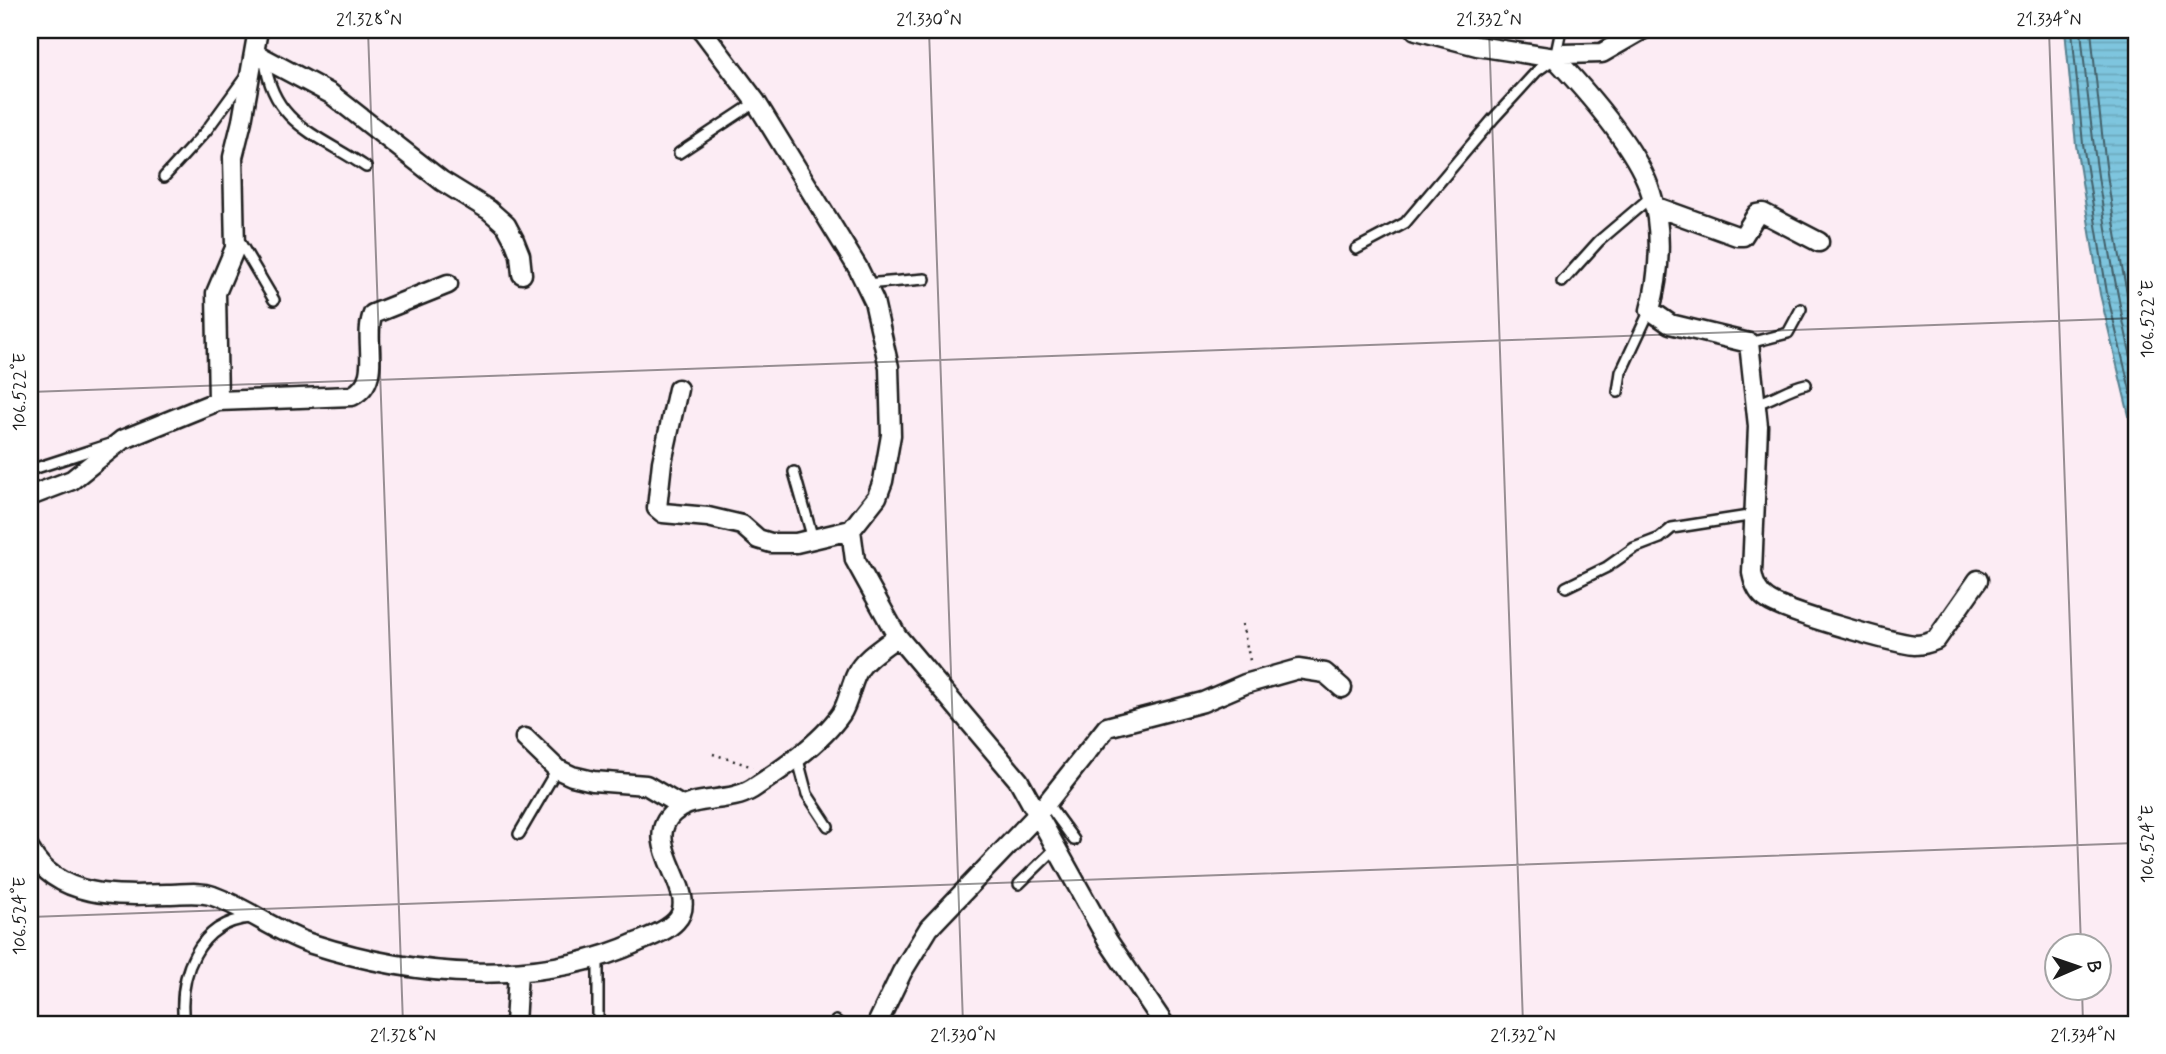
<svg xmlns="http://www.w3.org/2000/svg" width="2166" height="1054" viewBox="0 0 2166 1054" font-family="Mynerve,sans-serif">
  <style>
    .water { fill: url(#water-rules); stroke: #578190; stroke-width: 2 }
    .lines { fill: none; stroke-linecap: round; stroke-linejoin: round }
    .shore { stroke: #43606a; stroke-width: 2 }
    .service-casing { stroke: #1c1c1c; stroke-width: 14 }
    .minor-casing { stroke: #1c1c1c; stroke-width: 23 }
    .path { stroke: #1c1c1c; stroke-width: 2.5; stroke-dasharray: 2 5; stroke-linecap: butt }
    .service { stroke: #fff; stroke-width: 9 }
    .minor { stroke: #fff; stroke-width: 18 }
    .ticks { fill: none; stroke: #1c1c1c; stroke-width: 2; stroke-opacity: 0.45 }
    .neatline { fill: none; stroke: #1c1c1c; stroke-width: 2.5 }
    .ticks-label { font-size: 18px; text-anchor: middle; fill: #1c1c1c }
  </style>
  <defs>
    <pattern id="water-rules" width="6" height="5" patternUnits="userSpaceOnUse" patternTransform="scale(1.75)"><rect width="6" height="5" fill="#7ec5de"/><path d="M0 2.5h6" fill="none" stroke="#6ca9be"/></pattern>
  </defs>
  <rect width="100%" height="100%" fill="#fcecf4"/>
  <filter id="ink" filterUnits="userSpaceOnUse"><feTurbulence type="fractalNoise" baseFrequency=".0143" numOctaves="2"/><feDisplacementMap in="SourceGraphic" scale="14" xChannelSelector="R" yChannelSelector="G"/><feConvolveMatrix kernelMatrix="1 2 1 2 8 2 1 2 1" color-interpolation-filters="sRGB"/></filter>
  <g filter="url(#ink)">
    <path class="water" d="M2065,30h71v415l-36,-151 -24,-149z"/>
    <g class="lines">
      <path class="shore" d="M2072,30l11,114 24,149 29,122
        M2081,30c11,118 27,233 55,348
        M2091,30c10,102 21,204 45,303"/>
      <defs>
        <path id="service" d="M265,61c8,64 54,74 101,106
          M679,153l77,-51
          M164,177l42,-46 40,-55
          M238,239l36,61
          M1356,249l49,-26 88,-104 44,-48 18,-13 6,-28
          M1562,282l37,-41 53,-45
          M865,284l60,-5
          M1749,343l39,-10 13,-24
          M1618,392l3,-20 29,-62
          M1755,404c19,-5 32,-16 51,-20
          M30,470l77,-25
          M794,472l19,67
          M1566,587l41,-20 27,-19 26,-10 12,-10 83,-13
          M797,756l10,38 21,32
          M1047,803l27,37
          M519,834l38,-65
          M1019,884l37,-36
          M598,957v67
          M836,1021l4,3
          M184,1024c-6,-48 13,-102 67,-106"/>
        <path id="minor" d="M702,30l54,72 102,166 16,33 15,66 2,68 -8,46 -6,16 -26,33 4,30 42,76 122,145 89,160 56,83
          M1416,30l61,16 78,12c31,33 83,92 96,135 12,35 9,81 -1,117l20,14 79,19 9,83 -6,147c2,11 6,21 16,27 17,12 125,43 147,45 8,0 14,-2 21,-5l42,-60
          M254,53l77,41 111,87 47,29 17,15 8,15 6,15 2,19
          M1555,58l8,-4 39,-1 40,-23
          M1654,206l83,30h6l14,-22 6,-1 56,29
          M678,389l-16,73 -5,46 6,5 45,4 34,8 16,14 13,4h25l55,-13
          M218,401l-2,-108 19,-45 -2,-91 9,-36 16,-91
          M30,496l42,-16 50,-40 96,-39 134,-5c32,-16 10,-57 21,-82l75,-30
          M525,738l32,31 15,7 21,5 53,4 37,22
          M30,850c27,49 89,46 139,44 13,0 31,-3 44,2 34,12 65,37 99,48 103,33 225,44 326,-2 12,-5 29,-11 38,-21 27,-28 -38,-77 -3,-108 21,-19 55,-9 79,-24 29,-19 69,-46 89,-75 8,-12 9,-28 16,-41 7,-15 28,-26 40,-37
          M515,1024l3,-52
          M877,1024l25,-52 27,-44 109,-114 69,-87 96,-25 42,-18 53,-15 27,4 17,15"/>
      </defs>
      <use href="#service" class="service-casing"/>
      <use href="#minor" class="minor-casing"/>
      <path class="path" d="M1242,624l9,41
        M713,754l40,13"/>
      <use href="#service" class="service"/>
      <use href="#minor" class="minor"/>
    </g>
  </g>
  <path class="ticks" d="M368,30l35,994M929,30l34,994M1489,30l34,994M2049,30l32,916M30,392l2106,-74M30,917l2106,-74M2082,988l1,36"/>
  <rect width="2166" height="1054" fill="none" stroke="#fff" stroke-width="77"/>
  <g transform="translate(2078 967) rotate(88)"><circle r="33" fill="#ffffff" stroke="#a4a4a4" stroke-width="2"/>
  <path d="M0-5L12 26L0 18L-12 26Z" fill="#1c1c1c"/>
  <text y="-10" font-size="19" font-weight="bold" text-anchor="middle" fill="#1c1c1c">B</text>
  </g>
  <rect x="38" y="38" width="2090" height="978" class="neatline"/>
  <g class="ticks-label">
    <text x="369" y="25">21.328°N</text>
    <text x="929" y="25">21.330°N</text>
    <text x="1489" y="25">21.332°N</text>
    <text x="2049" y="25">21.334°N</text>
    <text transform="translate(2147 319) rotate(-90)" y="6">106.522°E</text>
    <text transform="translate(19 392) rotate(-90)" y="6">106.522°E</text>
    <text transform="translate(2147 844) rotate(-90)" y="6">106.524°E</text>
    <text transform="translate(19 916) rotate(-90)" y="6">106.524°E</text>
    <text x="403" y="1041">21.328°N</text>
    <text x="963" y="1041">21.330°N</text>
    <text x="1523" y="1041">21.332°N</text>
    <text x="2083" y="1041">21.334°N</text>
  </g>
</svg>
